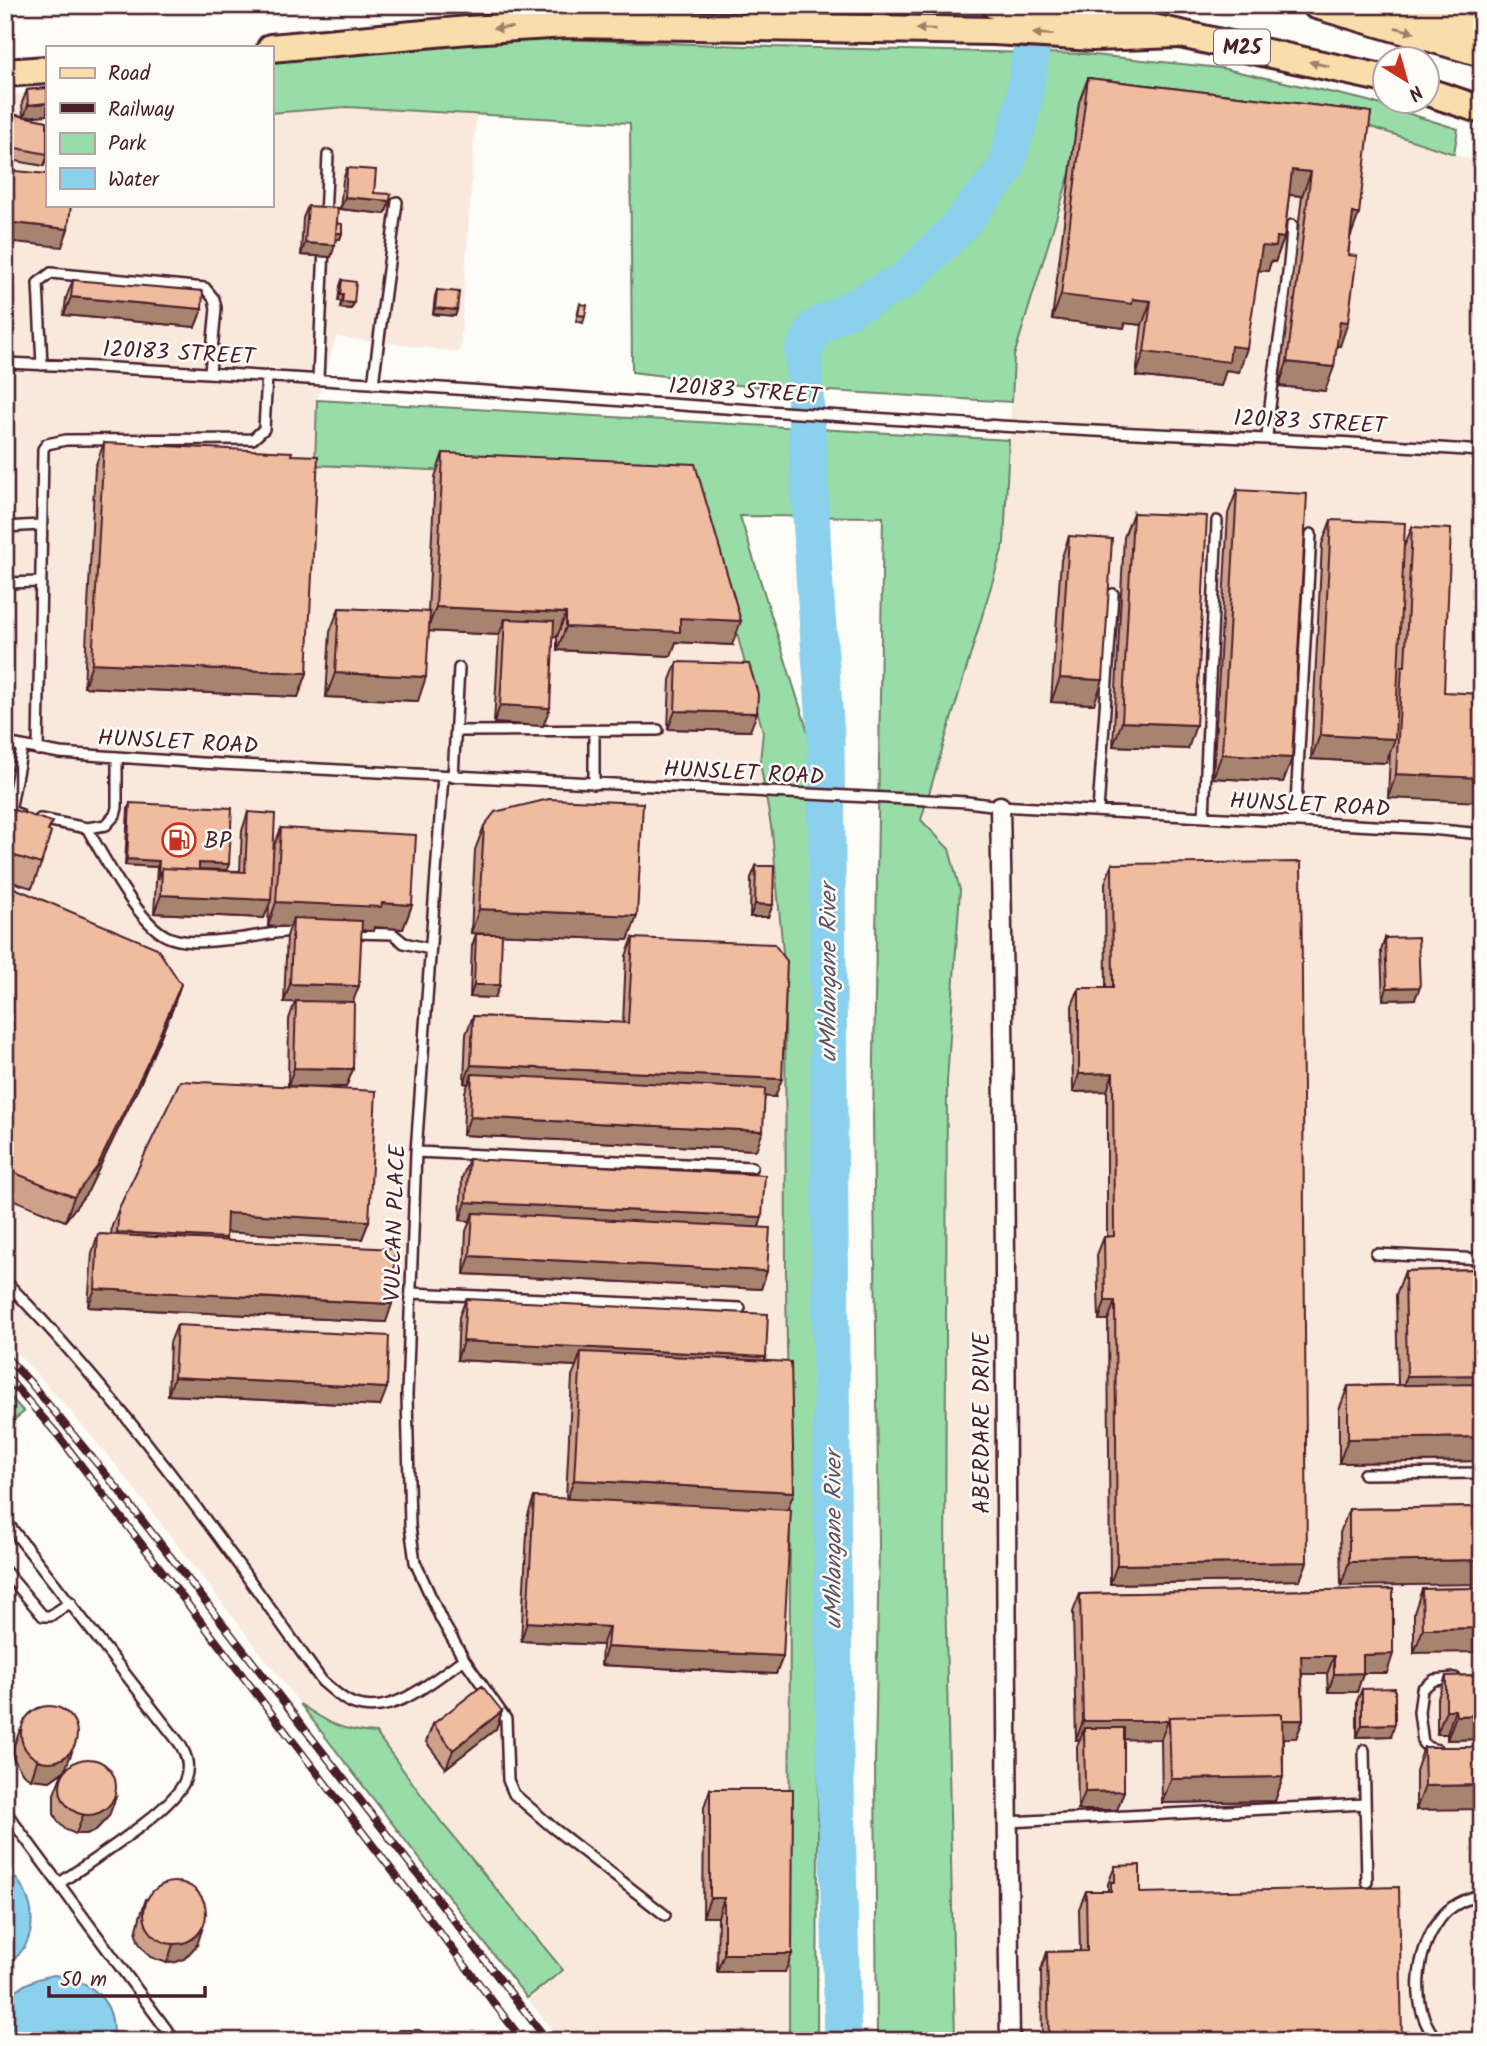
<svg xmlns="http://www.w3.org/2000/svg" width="1487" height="2046" viewBox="0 0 1487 2046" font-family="Kalam,sans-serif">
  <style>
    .built { fill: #f9e9dd }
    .green { fill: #98dca8; stroke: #717e6a; stroke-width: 2 }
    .water { fill: #8bd0ed; stroke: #71899f; stroke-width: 2 }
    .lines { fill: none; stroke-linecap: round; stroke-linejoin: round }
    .river { stroke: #8bd0ed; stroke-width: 37 }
    .service-casing { stroke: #4a1f2b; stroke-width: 14 }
    .minor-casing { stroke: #4a1f2b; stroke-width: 23 }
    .primary-casing { stroke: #4a1f2b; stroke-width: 32 }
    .service { stroke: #fdfcf7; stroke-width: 9 }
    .minor { stroke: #fdfcf7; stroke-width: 18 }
    .primary { stroke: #f9deab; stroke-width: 26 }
    .rail-casing { stroke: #4a1f2b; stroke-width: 8 }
    .rail { stroke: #fdfcf7; stroke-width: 5; stroke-dasharray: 16; stroke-linecap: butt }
    .wall { fill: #cea28a; stroke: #4a1f2b; stroke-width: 2 }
    .shaded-wall { fill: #a78470; stroke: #4a1f2b; stroke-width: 2 }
    .building { fill: #efbca0; stroke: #4a1f2b; stroke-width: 2 }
    .oneway { fill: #a27e6b }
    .labels { text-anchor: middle; stroke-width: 5; stroke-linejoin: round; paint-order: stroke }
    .shield { fill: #fdfcf7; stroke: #806168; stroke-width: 2 }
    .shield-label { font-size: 21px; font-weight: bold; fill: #4a1f2b }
    .street-label { font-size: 23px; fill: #4a1f2b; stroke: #fdfcf7 }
    .poi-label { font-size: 23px; fill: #4a1f2b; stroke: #fdfcf7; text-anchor: start }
    .water-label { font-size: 24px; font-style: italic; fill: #5e5465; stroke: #fdfcf7 }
  </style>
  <rect width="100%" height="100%" fill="#fdfcf7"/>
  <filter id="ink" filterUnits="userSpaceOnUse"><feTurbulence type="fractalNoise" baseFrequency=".0143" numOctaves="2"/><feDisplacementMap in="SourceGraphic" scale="14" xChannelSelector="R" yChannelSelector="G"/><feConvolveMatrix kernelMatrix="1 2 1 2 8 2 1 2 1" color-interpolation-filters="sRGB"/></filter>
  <g filter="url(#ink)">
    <path class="built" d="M47,92v113h224v-92l76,-6 129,8 -16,237 -124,-15 -19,63 -2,65 375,16 39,122 34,129 -3,30 12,70 13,142 1,312 4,236 -1,519h-228l-34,-43 36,-28 -121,-147 -66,-89 -27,-2 -29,-14 -20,-14 -185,-240 -50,-59 -60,-65v-1245z
      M1092,101l276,25 114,37v1878h-527l-10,-455 2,-505 13,-191 -39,-70 83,-277 10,-187z"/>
    <path class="green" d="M538,38l233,9 313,7 137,14 144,32 93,29 -4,25 -86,-28 -276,-25 -78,255 -2,46 -266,-16 -114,-14 -2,-249 -283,-16 -76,6v-52l143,-15z
      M317,400l692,40 -5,103 -83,277 28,29 11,41 -13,191 -2,505 10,455h-78l-2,-277 4,-221 -6,-425 10,-601 -143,-1 72,229v295l8,364 -3,637h-28l1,-519 -4,-236 -1,-312 -13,-142 -12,-70 3,-30 -34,-129 -40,-122 -374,-16z
      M5,1391l19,21 -19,15z
      M300,1704c28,19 42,27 76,29l66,90 121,147 -36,28z"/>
    <path class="water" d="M5,1869c33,22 38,76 0,96z
      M54,1975c36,4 64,26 58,66h-107c0,-11 -2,-24 0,-34 5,-20 32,-29 49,-32z"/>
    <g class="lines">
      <path class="river" d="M843,2041l-9,-325 -8,-981 -12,-161 -11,-223 13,-24 90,-48 52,-52 47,-57 18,-64 15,-101"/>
      <defs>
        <path id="service" d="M325,216l3,-61
          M5,363c327,13 653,43 979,62 166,10 332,14 498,26
          M42,365l-4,-82 13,-10 154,15 9,11 2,9 -6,64
          M318,379l6,-131
          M373,384l24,-182
          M1267,438c5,-71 22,-141 25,-213
          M5,527l35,-2
          M5,583l35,-1
          M456,731l202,-1
          M594,732v52
          M5,743l55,10 141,10 766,39 33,4 430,23 52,5
          M38,750l5,-301 4,-5 19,-4 187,-1 11,-10 3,-53
          M443,776l-27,376 -9,243 3,131 5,36 26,57 23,40 42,60 2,61 6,14 38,33 113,88
          M453,777l6,-109
          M1098,811l15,-217
          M19,814l-9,-3 12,-63
          M1204,817l13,-296
          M40,819l47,9c16,28 51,94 79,108 20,10 48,4 69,3 22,-2 42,-8 64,-8
          M1295,822l16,-288
          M87,828l19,-3 9,-10 2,-7v-51
          M352,933l41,1 11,9 26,6
          M416,1152l336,15
          M1376,1254l106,5
          M5,1281c120,122 218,261 317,400 12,10 24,23 41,25 36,6 73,-28 101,-47
          M411,1293l329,15
          M1364,1474l118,-1
          M5,1520l175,224c7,12 10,22 5,36 -11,30 -96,82 -125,103
          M5,1571l38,45h7l21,-14
          M1364,1750l3,132
          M1438,1750l-9,-2 -6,-5 -4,-31 3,-23 12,-9 21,-2
          M5,1811l170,230
          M1007,1822l358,-18
          M1438,2041c-29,-32 -23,-89 2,-122 10,-14 26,-20 42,-25"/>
        <path id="minor" d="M1000,806c8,411 4,823 10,1235"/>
        <path id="primary" d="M995,5l103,11 288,63
          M1316,5l166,48
          M1393,5l89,28
          M271,48l197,-18 99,-6 427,7 99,6 85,-3
          M5,73l42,-3
          M1428,92l54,18"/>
      </defs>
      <use href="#service" class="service-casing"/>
      <use href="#minor" class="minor-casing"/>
      <use href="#primary" class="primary-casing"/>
      <use href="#service" class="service"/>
      <use href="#minor" class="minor"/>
      <use href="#primary" class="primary"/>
      <defs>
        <path id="rail" d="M5,1356l24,25 88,107 431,553
          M5,1375l52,59 466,607"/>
      </defs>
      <use href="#rail" class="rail-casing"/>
      <use href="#rail" class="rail"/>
    </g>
    <path class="wall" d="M1088,78l283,34 -21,125 -10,109 -3,-1 -12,46 -46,-5 23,-190 -13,-1 -5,43 -9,24 -4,-1 -3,10 -10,-1 -19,102 -13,-2 -5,16 -85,-10 6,-51 -17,-2 -1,5 -72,-9 27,-217z
      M47,88l-20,29 20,4v36l-3,9 -39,-7v-46l18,3 -1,-13 5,-13z
      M347,168l27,25 16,8 -5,13 -45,-5 3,-29z
      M308,206l29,17 5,10 -2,6h-4l-5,18 -30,-2 2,-37z
      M73,280l129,29 -7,18 -131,-12 2,-17z
      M342,280l12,23 -3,6 -11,-1 1,-7h-3l2,-15z
      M437,290l20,20 -2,6 -22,-2 2,-18z
      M580,304l5,12 -2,7 -7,-2z
      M104,443l203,230 -9,24 -214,-10 11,-220z
      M443,453l289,192 -56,-3 -5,14 -114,-6v-13h-4l-10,89 -49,-3 5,-88 -70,-4 -11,70 -92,-4 4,-65 9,-24 89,4 7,-135z
      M1237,490l55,268 -9,24 -70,-4 15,-264z
      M1133,513l55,236 -75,-3 11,-209z
      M1331,520l73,27 8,-20 32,165 -56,106 2,-46 -4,11 -75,-4 11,-215z
      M1069,536l25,168 -43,-2 10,-142z
      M677,662l73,69 -82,-2 2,-49z
      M130,803l99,61 -2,6h-28l41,1 2,-40 6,-19 25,37 8,-21 131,77 -9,24 -29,-2 -1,4h-12l-8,71v67l-7,18 -58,-1 1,-67 6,-17h-11l3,-66 3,-9 -22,-1 1,-22 -5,14 -110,-5 3,-46 -32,-2 3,-56z
      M5,807l43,24 -7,33 -9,24 -27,-8z
      M484,826l153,90 -9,24 -157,-7 4,-83z
      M1112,864l195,698 -7,18 -190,4 -2,-264h-9l-2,-65 7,-18h3v-146l-34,1 -1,-86 7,-18h27l-1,-105z
      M756,866l12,51h-18l1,-39z
      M5,884l168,124 -33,76 -52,107 -23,30 -60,-25z
      M476,934l19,64 -25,-1 2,-51z
      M633,938l142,159 -10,-1 -9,54 -293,-15 2,-43 3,-8 -4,-1 2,-49 7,-18 150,7 3,-67z
      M1385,938l30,61 -32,1 -2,-49z
      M469,1159l293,58 -3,10 8,44 -6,18 -297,-15 2,-43 4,-10 -10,-1 2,-42z
      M119,1208l250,13 -7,18 -136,-7 -1,9 161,81 -298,-15 4,-54 6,-19 13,1 1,-9z
      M1482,1269v192l-143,2v-53l9,-24 50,-1 -2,-90 9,-24z
      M466,1299l298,62 23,149 -4,146 -7,18 -175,-9 1,-20 -81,-4 7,-126 6,-18 32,2 6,-123 4,-10 -119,-6 2,-43z
      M177,1325l203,81 -212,-11 2,-52z
      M1482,1507l-141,79 -1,-53 9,-24z
      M1482,1588l-68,65v-40l8,-24z
      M1393,1589l-6,84h-24l-6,19h-29l-1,-18h-25l1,46 -7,18h-13v39l-8,24 -113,2 -1,-64h-37v52l-7,19h-39l-1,-64 3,-6h-4l-3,-128 7,-18z
      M1482,1675v64l-35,1v-6h-10v-34l9,-24z
      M1362,1689l29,47 -34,1v-36z
      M502,1711l-6,18 -50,39 -20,-26 7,-18z
      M20,1730l46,37 43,49 -14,15 -9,3h-10l-10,-4 -7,-7 -5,-9v-20l7,-18 3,-5 -14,10 -19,-2 -8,-5 -10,-16v-10z
      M1424,1747h58l-66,63v-39z
      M710,1789l75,183h-68l1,-55h-15l1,-110z
      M1115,1866l25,27 262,148h-360l-1,-71 6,-18 33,-1 -1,-42 7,-18h22v-7z
      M146,1899l51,46 -13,14 -8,3 -9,1 -17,-6 -11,-14 -3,-9 4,-17z"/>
    <path class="shaded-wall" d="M47,103v12l-23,2 4,-12z
      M1292,170l19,2 -9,24 -19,-2z
      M345,197l45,4 -5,13 -45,-5z
      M1353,213l6,1 -9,24z
      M5,222l63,7 -6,18 -57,-6z
      M336,233h6l-2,6h-6z
      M1277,237l7,1 -9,24 -4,-1 -3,10 -15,-1 9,-24z
      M305,243l30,2 -4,12 -30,-2z
      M1061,295l72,4 18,2 -9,24 -17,-2 -1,5 -72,-9z
      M71,297l131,12 -7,18 -131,-12z
      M342,302l12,1 -3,6 -11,-1z
      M435,308l22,2 -2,6 -22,-2z
      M1340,321l8,1 -8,24 -9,-1z
      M1231,346l16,2 -8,24 -13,-2 -5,16 -85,-10 8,-24z
      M1287,362l47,5 -9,24 -46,-5z
      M436,607l130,6 -9,24 -53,-2 1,-16 -6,16 -72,-4z
      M680,618l61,3 -9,24 -56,-3 -5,14 -114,-6 9,-23z
      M92,663l215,10 -9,24 -214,-10z
      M335,673l91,4 -8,24 -92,-4z
      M1060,678l43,2 -9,24 -43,-2z
      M500,705l50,3 -7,18 -49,-3z
      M675,711l82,2 -7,18 -82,-2z
      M1122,722l74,3 -8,24 -75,-3z
      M1320,735l75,4 -9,24 -75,-4z
      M1222,754l70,4 -9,24 -70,-4z
      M1396,774l86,4v24l-94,-4z
      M127,859l32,2 -2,6 -32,-2z
      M199,863l30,1 -2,6 -30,-1z
      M161,895l110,5 -7,18 -110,-5z
      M276,902l106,1 30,2 -9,24 -29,-2 -1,4 -80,-4v-9l-3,9 -22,-1z
      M755,904l18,1 -5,12h-18z
      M479,909l158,7 -9,24 -157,-7z
      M181,984l-8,24 -33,76 -52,107 -23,30 9,-24z
      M290,984l69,2 -7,18 -68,-2z
      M474,985h26l-5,13 -25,-1z
      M1420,987l-5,12 -32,1 4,-12z
      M471,1065l311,14 -7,18 -304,-13 1,-10 -4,10 -4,-1z
      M294,1068l59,1 -7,18 -58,-1z
      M1113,1073l-6,18 -34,1 6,-18z
      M470,1117l293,14 -7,19 -293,-15z
      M466,1202l296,15 -6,18 -283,-22 -3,8 -10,-1z
      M227,1213l142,8 -7,18 -141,-7z
      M117,1232l109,6 -6,18 -109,-6z
      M470,1256l297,15 -6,18 -297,-15z
      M95,1289l297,15 -6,18 -298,-15z
      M1105,1301h10l-7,19h-9z
      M463,1341l303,16 -7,18 -178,-23 -5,14 -119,-6z
      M1482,1375v23l-84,2 9,-24z
      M174,1377l213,11 -7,18 -212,-11z
      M1482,1437v24l-143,2 9,-24z
      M574,1480l220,12 -9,24 -220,-12z
      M1482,1560v24l-141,2 8,-24z
      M1307,1562l-7,18 -190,4 7,-19z
      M527,1622l82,5 -7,18 -81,-4z
      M1482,1628v24l-68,1 9,-24z
      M607,1647l176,9 -7,18 -175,-9z
      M1393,1654l-6,19h-30l6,-18z
      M1301,1656h33l-7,18h-32z
      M1363,1673l-6,19h-29l6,-18z
      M1446,1710h9l-8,24h-10z
      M502,1711l-6,18 -50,39 7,-18z
      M1482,1715v24l-35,1 9,-24z
      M1303,1720l-7,18 -126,1 -1,-18z
      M1083,1721h85l-7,18 -77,1v-12l-4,12h-4z
      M1395,1724l-4,12 -34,1 5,-12z
      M72,1752l-7,18 -15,11 -19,-2 6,-18z
      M1283,1777l-8,24 -113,2 9,-24z
      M1482,1785v24l-66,1 9,-24z
      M1124,1791l-7,19h-39l7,-18z
      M116,1797l-7,19 -14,15 -9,3h-10l7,-19z
      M710,1898h14l-6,19h-15z
      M203,1927l-6,18 -13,14 -8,3 -9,1 6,-18z
      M724,1954h68l-7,18h-68z"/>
    <path class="building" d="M1088,78l283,34 -12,102 -6,-1 -5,42 9,1 -9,66 -8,-1 -6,46 -47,-5 24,-190 -19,-2 -8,68 -7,-1 -1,10 -14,-1 -15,102 -16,-2 -2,16 -85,-10 7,-51 -18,-2 -1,5 -71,-9z
      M47,88v15l-19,2 -1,-15z
      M5,113l42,8v33l-42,-8z
      M347,168l29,2 -2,23 17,1 -1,7 -45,-4z
      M5,170l42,4v31h24l-3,24 -63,-7z
      M308,206l30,2 -3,37 -30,-2z
      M337,223l5,1v9h-6z
      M73,280l130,11 -1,18 -131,-12z
      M342,280l14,2 -2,21 -12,-1 1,-7h-3z
      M437,290l22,2 -2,18 -22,-2z
      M580,304l7,1 -2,11 -7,-1z
      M104,443l188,9 -1,3 27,1 -11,217 -215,-10z
      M443,453l252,11 46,157 -61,-3v14l-114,-5v-14l-130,-6z
      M1237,490l70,4 -15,264 -70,-4z
      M1133,513l74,3 -11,209 -74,-3z
      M1331,520l74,3 -10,216 -75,-4z
      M1412,527l39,2 -7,163 38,2v84l-86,-4 6,-108h3z
      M1069,536l43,3 -9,141 -43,-2z
      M339,608l91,4 -4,65 -91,-4z
      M505,619l49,2 -4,87 -50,-3z
      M677,662l72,2 9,30 -1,19 -82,-2z
      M549,799l94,4 -6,113 -158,-7 5,-83 11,-14z
      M130,803l102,5 -3,56 -30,-1v7l-37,-2 -4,12 1,-19 -32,-2z
      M5,807l47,15 -4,9 3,1 -10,32 -36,-11z
      M248,812l27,2 -4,86 -110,-5 1,-27 83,4z
      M281,828l135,7 -4,70 -30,-2 -1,4 -105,-5z
      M1301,862l6,700 -190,3 -2,-264h-10l-1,-64 10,-1 -1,-163 -34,1v-86h34l-1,-124z
      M756,866h18l-1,39 -18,-1z
      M5,884l152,64 24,36 -32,76 -52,107 -23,30 -69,-28z
      M293,918l69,3 -3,65 -69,-2z
      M476,934h26l-2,51h-26z
      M1418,937l2,50 -33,1 -2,-50z
      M633,938l141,6 13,17 -5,118 -311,-14 2,-49 155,7z
      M296,1001l58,1 -1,67 -59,-1z
      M472,1074l293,15 -2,42 -293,-14z
      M180,1081l196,10 -7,130 -142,-8 -1,25 -109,-6 2,-24z
      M469,1159l296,16 -3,42 -296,-15z
      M473,1213l297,15 -3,43 -297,-15z
      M98,1234l297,15 -3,55 -297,-15z
      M1482,1269v106l-75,1 -2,-105z
      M466,1299l302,15 -2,43 -303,-16z
      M177,1325l212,11 -2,52 -213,-11z
      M581,1352l210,10 3,130 -220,-12z
      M1482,1384v53l-134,2v-53z
      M534,1497l257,13 -8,146 -176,-9 2,-20 -82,-5z
      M1482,1507v53l-133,2v-53z
      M1482,1588v40l-59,1 -1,-40z
      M1393,1589v65l-30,1v18l-29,1v-18h-33l2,64h-21v-6l-113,3 -1,4h-85l-3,-127z
      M1482,1675v40l-26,1 -1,-6h-9v-34z
      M482,1686l20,25 -49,39 -20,-26z
      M1395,1688v36l-33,1v-36z
      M21 1734a28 28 0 1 1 56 0a28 28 0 1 1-56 0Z
      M1282,1714l1,63 -112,2 -2,-62z
      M1084,1728h40v63l-39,1z
      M1424,1747h58v38l-57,1z
      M60 1787a28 28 0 1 1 56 0a28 28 0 1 1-56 0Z
      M710,1789h83l-1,165h-68v-56h-14z
      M1140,1865v28l259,-6 3,154h-353l-2,-89 40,-1 -1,-60h25v-9h4v-16z
      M144 1913a31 31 0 1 1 62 0a31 31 0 1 1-62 0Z
      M400,2030h19l9,5 6,6h-52z"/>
    <defs><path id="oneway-solid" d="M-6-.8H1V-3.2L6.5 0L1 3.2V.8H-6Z" transform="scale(1.75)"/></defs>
    <g class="oneway">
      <use href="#oneway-solid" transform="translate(503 28) rotate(177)"/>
      <use href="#oneway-solid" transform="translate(926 29) rotate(-179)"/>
      <use href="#oneway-solid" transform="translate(1405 30) rotate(15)"/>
      <use href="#oneway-solid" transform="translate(1043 34) rotate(-177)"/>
      <use href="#oneway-solid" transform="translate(1319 64) rotate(-167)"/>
    </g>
  </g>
  <defs>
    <symbol id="fuel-ring" viewBox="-11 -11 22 22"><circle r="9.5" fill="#fdfcf7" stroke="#c8321e" stroke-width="1.5"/><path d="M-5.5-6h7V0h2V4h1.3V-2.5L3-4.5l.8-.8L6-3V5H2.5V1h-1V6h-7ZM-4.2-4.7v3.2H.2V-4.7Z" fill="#c8321e"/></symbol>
  </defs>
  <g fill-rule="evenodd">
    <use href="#fuel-ring" x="160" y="821" width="38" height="38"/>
  </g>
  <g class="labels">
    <rect class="shield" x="1214" y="29.5" width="56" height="35" rx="5"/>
    <g class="shield-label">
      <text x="1242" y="54">M25</text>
    </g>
    <g class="street-label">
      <text transform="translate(179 352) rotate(3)" y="8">120183 STREET</text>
      <text transform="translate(745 390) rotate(4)" y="8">120183 STREET</text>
      <text transform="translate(1310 421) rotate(3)" y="8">120183 STREET</text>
      <text transform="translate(178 741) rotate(3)" y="8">HUNSLET ROAD</text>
      <text transform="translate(744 772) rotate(3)" y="8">HUNSLET ROAD</text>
      <text transform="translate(1310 804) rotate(3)" y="8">HUNSLET ROAD</text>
      <text transform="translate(394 1223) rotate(-88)" y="8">VULCAN PLACE</text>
      <text transform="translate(981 1423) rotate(-90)" y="8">ABERDARE DRIVE</text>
    </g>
    <g class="poi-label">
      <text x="204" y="848">BP</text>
    </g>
    <g class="water-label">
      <text transform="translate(828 973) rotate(-90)" y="8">uMhlangane River</text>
      <text transform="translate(833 1540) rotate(-90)" y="8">uMhlangane River</text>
    </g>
  </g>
  <rect width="1487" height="2046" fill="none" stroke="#fdfcf7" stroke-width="28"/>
  <rect x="14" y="14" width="1459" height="2018" fill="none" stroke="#4a1f2b" stroke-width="2.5" filter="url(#ink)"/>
  <rect x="46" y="46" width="228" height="161" fill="#fdfcf7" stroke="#b5a4a5" stroke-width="2"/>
  <rect x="60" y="68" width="35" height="10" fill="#f9deab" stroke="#b5a4a5" stroke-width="2"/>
  <text x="108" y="80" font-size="21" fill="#4a1f2b">Road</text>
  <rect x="60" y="103" width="35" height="10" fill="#4a1f2b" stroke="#b5a4a5" stroke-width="2"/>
  <text x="108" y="116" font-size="21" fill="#4a1f2b">Railway</text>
  <rect x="60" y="133" width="35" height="21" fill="#98dca8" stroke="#b5a4a5" stroke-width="2"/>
  <text x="108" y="150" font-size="21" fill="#4a1f2b">Park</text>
  <rect x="60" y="168" width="35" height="21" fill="#8bd0ed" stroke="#b5a4a5" stroke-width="2"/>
  <text x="108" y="186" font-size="21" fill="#4a1f2b">Water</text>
  <g transform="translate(1406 80) rotate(143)"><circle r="33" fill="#fdfcf7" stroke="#b5a4a5" stroke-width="2"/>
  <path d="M0-5L12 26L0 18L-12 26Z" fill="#c8321e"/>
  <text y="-10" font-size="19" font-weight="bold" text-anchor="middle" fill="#4a1f2b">N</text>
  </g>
  <path d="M49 1986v10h156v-10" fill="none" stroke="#4a1f2b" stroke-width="3.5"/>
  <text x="60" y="1986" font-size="21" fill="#4a1f2b" stroke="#fdfcf7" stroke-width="5" paint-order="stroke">50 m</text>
</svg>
